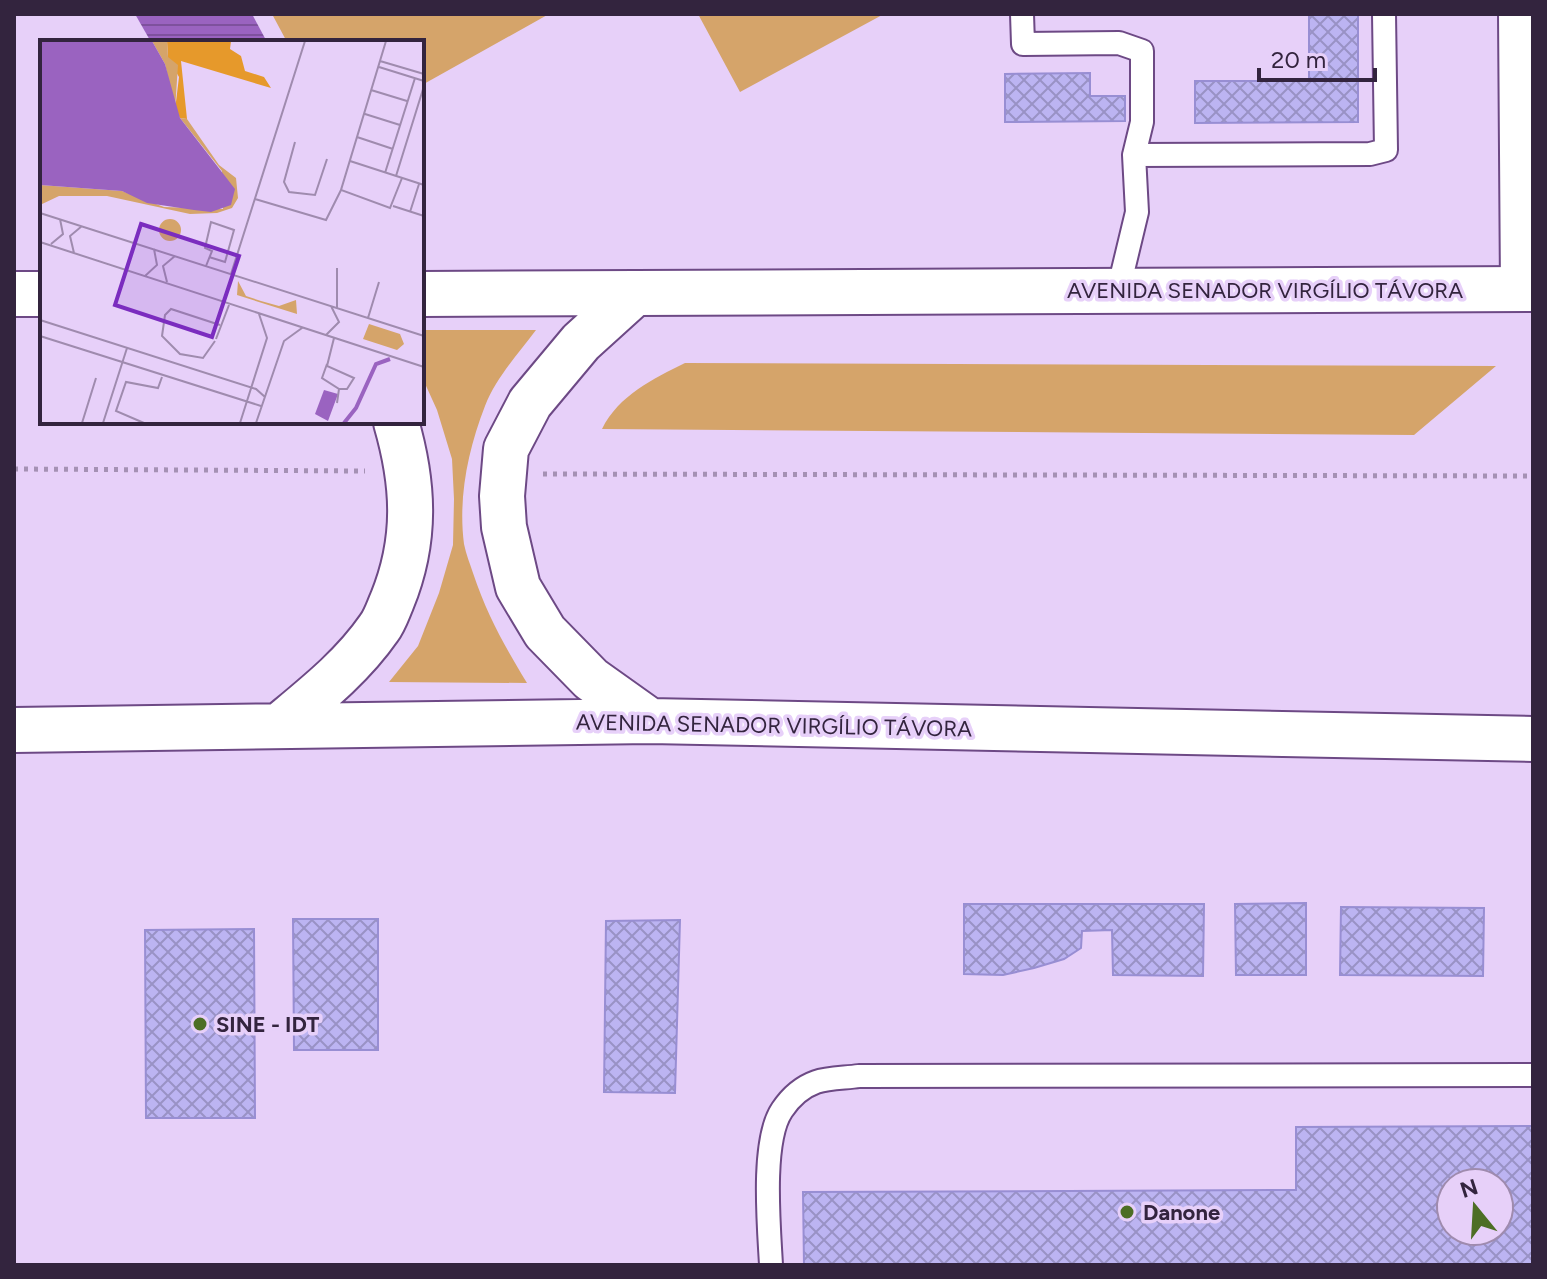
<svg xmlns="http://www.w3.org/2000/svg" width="1547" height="1279" viewBox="0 0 1547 1279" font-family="Figtree,sans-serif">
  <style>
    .green { fill: #d5a46a }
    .water { fill: url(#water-rules) }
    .building { fill: url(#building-cross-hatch); stroke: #988ed3; stroke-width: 2; fill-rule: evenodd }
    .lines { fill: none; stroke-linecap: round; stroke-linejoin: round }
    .service-casing { stroke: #6d4985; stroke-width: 26 }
    .tertiary-casing { stroke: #6d4985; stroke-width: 48 }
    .secondary-casing { stroke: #6d4985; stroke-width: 48 }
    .path { stroke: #a591b4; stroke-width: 5; stroke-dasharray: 4 6; stroke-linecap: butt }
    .service { stroke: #fff; stroke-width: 22 }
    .tertiary { stroke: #fff; stroke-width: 44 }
    .secondary { stroke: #fff; stroke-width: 44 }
    .poi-dot { fill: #4d6e25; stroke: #e7d0f9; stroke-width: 3 }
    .labels { text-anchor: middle; stroke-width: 7; stroke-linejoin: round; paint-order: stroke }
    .street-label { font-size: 22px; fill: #33243e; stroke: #e7d0f9 }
    .poi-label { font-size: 22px; font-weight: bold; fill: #33243e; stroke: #e7d0f9; text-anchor: start }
    .inset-river { fill: none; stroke: #9a63c0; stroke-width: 4 }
    .inset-road { fill: none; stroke: #9f8bae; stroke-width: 2 }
    .view { fill: #7b2cbf; fill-opacity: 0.15; stroke: #7b2cbf; stroke-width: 4 }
    .inset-edge { fill: none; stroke: #33243e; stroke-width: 4 }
  </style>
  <defs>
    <pattern id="water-rules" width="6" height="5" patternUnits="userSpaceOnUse" patternTransform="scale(2)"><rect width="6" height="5" fill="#9a63c0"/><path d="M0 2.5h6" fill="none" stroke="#7e519d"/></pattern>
    <pattern id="building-cross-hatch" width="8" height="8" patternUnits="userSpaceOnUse" patternTransform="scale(2)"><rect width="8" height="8" fill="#bcb4f2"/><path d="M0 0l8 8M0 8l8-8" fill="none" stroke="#9992c5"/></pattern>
  </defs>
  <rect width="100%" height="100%" fill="#e7d0f9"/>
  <path class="green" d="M272,14h277l-127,71v-43h-135z
    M698,14h186l-144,78z
    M422,330h114c-18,24 -40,48 -51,76 -17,44 -27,91 -21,138 2,10 6,20 9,29 14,42 31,72 54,110l-138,-1 29,-36 21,-53 14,-48 1,-46 -2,-40 -15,-49 -15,-33z
    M685,363l811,3 -82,69 -812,-6c17,-34 51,-50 83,-66z"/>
  <path class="water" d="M135,14h117l15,28h-116z"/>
  <path class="building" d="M1309,14h49v108l-163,1v-42h114z
    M1090,73v23h35v25l-120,1v-48z
    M1306,903v72h-70l-1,-71z
    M964,904h240l-1,72 -90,-1 -1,-45 -30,1 -1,17 -17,11 -30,9 -31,7 -39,-1z
    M1341,907l143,1 -1,68 -143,-1z
    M293,919h85v131h-84z
    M680,920l-5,173 -71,-1 2,-171z
    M254,929l1,189h-109l-1,-188z
    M1533,1126v139h-729l-1,-73 493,-2v-63zM1451,1183h48v48h-48z"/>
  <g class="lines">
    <defs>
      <path id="service" d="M1022,14l1,30 96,-1 23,8v71l-8,33 3,57 -19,79
        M1134,155l236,-1 16,-4 -2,-136
        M771,1265c-2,-38 -10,-124 11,-155 8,-12 20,-23 34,-28 12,-4 29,-4 43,-6l674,-1"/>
      <path id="tertiary" d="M1521,14l2,275"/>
      <path id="secondary" d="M14,294h28
        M422,294l1111,-5
        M634,294l-53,48 -51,61 -24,46 -4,47 2,31 14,60 27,45 46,47 59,42
        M279,726c36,-30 73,-59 100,-98 6,-8 9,-18 13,-27 25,-61 22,-117 4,-179
        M14,730l636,-9 883,18"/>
    </defs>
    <use href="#service" class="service-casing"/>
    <use href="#tertiary" class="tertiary-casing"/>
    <use href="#secondary" class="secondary-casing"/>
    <path class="path" d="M14,469l351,2
      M543,474l990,2"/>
    <use href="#service" class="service"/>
    <use href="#tertiary" class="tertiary"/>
    <use href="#secondary" class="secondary"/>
  </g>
  <g class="poi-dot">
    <circle cx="200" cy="1024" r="8"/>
    <circle cx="1127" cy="1212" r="8"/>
  </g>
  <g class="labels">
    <g class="street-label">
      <text x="1265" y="298">AVENIDA SENADOR VIRGÍLIO TÁVORA</text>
      <text transform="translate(774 725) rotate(1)" y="8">AVENIDA SENADOR VIRGÍLIO TÁVORA</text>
    </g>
    <g class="poi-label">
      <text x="216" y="1032">SINE - IDT</text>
      <text x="1143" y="1220">Danone</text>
    </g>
  </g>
  <g transform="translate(40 40)">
    <rect width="384" height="384" fill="#e7d0f9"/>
    <path d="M119 190a11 11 0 1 1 22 0a11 11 0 1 1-22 0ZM198,241l8,15 15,5 18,5 17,-6 1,14 -60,-19zM329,284l31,10 4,10 -7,6 -34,-11z" fill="#d5a46a"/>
    <path d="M127,1h64l-1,8 11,7 4,15 19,6 7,11 -90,-27 6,58 -7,-1 -5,-8 4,-33 -11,-19z" fill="#e6992b"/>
    <path d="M112,1h15l1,16 10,8 -3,45 -10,-46zM140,78l7,1 32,46 17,13 2,20 -6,10 -15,5 -27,1 -83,-18h-48l-19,9v-20l82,6 42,16 59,2 -1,-38z" fill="#d5a46a"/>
    <path d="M0,1h112l13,23 15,54 55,71 -4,16 -20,7 -17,-2 -47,-7 -25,-12 -82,-6zM284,350l14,4 -10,27 -13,-7z" fill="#9a63c0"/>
    <path class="inset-river" d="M304,383l12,-15 20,-44 14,-5"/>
    <path class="inset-road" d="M346,1l-45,149 49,18 12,-30M340,21l44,13M339,27l45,14M331,50l36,11M325,74l35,11M317,97l36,12M255,102l-11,40 5,10 26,3 12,-36M310,121l74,24M345,133l30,-95M356,136l28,-90M215,159l71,21 15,-30M353,166l31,10M370,172l9,-28M0,173l384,123M0,202l384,125M11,204l12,-10 -3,-15M34,213l-4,-17 12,-10M166,226l6,-15 -7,-3 6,-26 23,8 -9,32 -16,-5M297,228v40M191,234l74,-233M105,236l12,-11 -3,-16M127,242l-4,-16 12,-10M328,278l11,-36M0,280l216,69 9,8M286,295l13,-13 -8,-16M0,296l221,70M294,298l-7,28 27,12 -7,11h-8M176,299l13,-34M175,301l-12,17 -23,-4 -18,-18 3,-21 6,-6 49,16M287,324l-5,14 17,11 -2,14M42,383l14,-45M63,383l24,-75M104,383l-28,-12 10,-29 32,6 4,-11M200,383l27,-85 -8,-24M216,383l28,-82 18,-13"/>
    <path class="view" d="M101,184l98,32 -27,81 -97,-32z"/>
    <rect width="384" height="384" class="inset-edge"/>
  </g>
  <rect width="1547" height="1279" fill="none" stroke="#33243e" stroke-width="32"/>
  <g transform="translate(1475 1207) rotate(342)"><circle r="38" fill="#e7d0f9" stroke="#9f8bae" stroke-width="2"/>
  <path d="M0-6L14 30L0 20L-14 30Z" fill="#4d6e25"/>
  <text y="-12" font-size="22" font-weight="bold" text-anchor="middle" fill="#33243e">N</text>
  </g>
  <path d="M1259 68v12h116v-12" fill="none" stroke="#33243e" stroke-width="4"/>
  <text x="1271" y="68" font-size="24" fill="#33243e" stroke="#e7d0f9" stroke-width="6" paint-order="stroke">20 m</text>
</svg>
